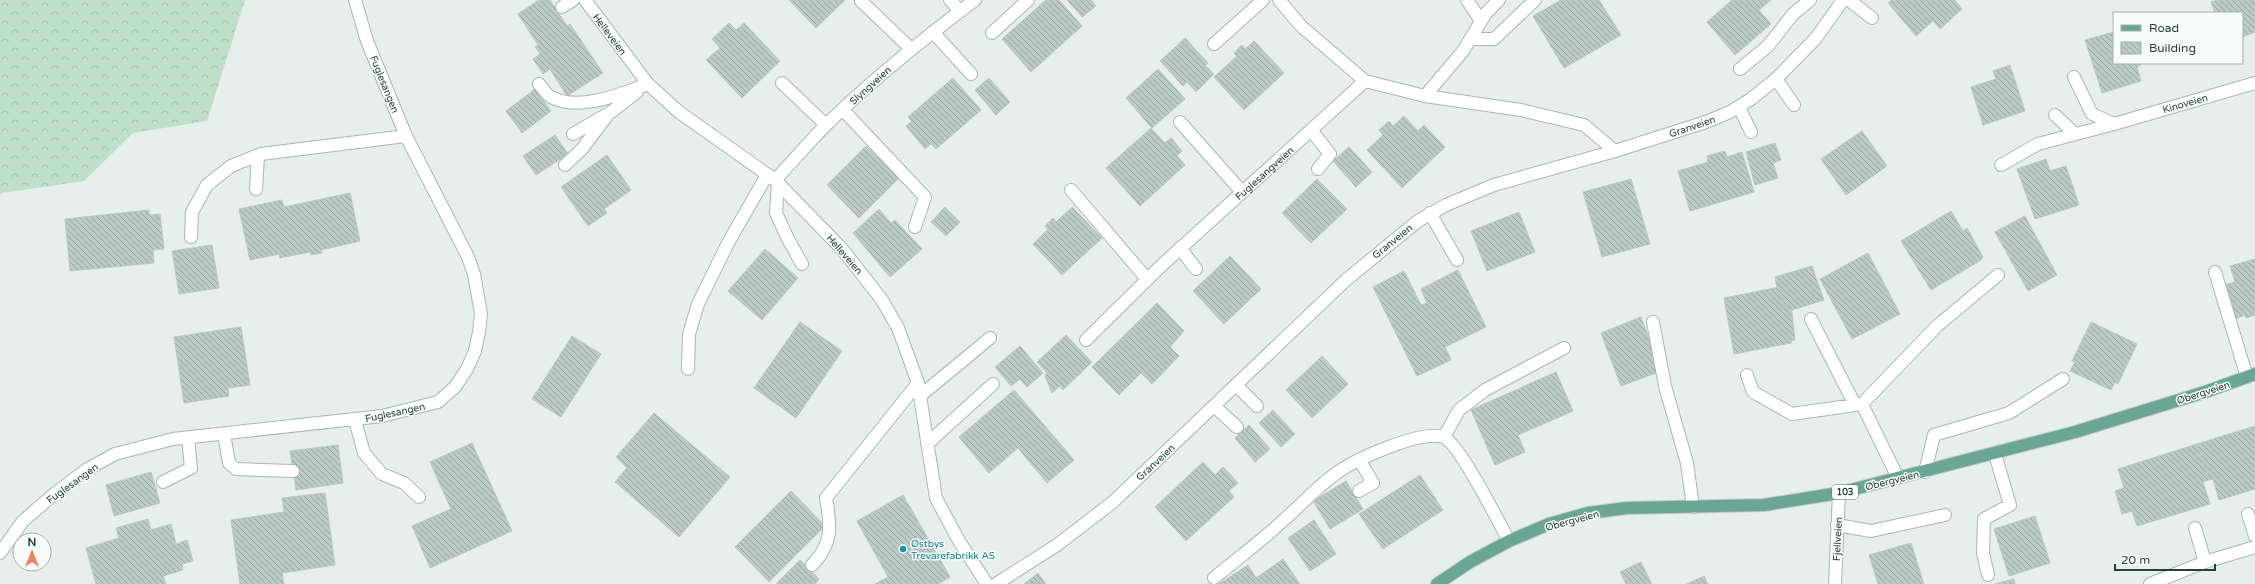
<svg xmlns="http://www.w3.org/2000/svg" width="2255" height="584" viewBox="0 0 2255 584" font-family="'Varela Round',sans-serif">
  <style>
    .forest { fill: url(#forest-crowns) }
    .building { fill: url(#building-back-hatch); stroke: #b8c9c2 }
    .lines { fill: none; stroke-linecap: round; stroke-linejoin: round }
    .service-casing { stroke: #a8b8b2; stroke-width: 14 }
    .minor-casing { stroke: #a8b8b2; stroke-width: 14 }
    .primary-casing { stroke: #c2cac8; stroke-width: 14 }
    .service { stroke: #fff; stroke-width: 12 }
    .minor { stroke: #fff; stroke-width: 12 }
    .primary { stroke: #6aa596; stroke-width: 12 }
    .culture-dot { fill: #0f9aa8; stroke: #f7fbf9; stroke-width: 1.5 }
    .labels { text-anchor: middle; stroke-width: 3; stroke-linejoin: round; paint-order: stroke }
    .shield { fill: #f7fbf9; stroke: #637a73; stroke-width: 1 }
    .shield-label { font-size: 9px; font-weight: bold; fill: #24423a }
    .street-label { font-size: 10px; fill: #24423a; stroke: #f7fbf9 }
    .culture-label { font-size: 10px; fill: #0d838f; stroke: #f7fbf9; text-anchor: start }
  </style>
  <defs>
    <pattern id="forest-crowns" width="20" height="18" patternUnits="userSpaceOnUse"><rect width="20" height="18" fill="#bfe0c8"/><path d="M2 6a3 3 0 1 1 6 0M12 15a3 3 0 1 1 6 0" fill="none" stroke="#a4c1ad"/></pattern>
    <pattern id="building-back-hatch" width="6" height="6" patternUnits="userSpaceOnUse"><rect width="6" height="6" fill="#bbcac4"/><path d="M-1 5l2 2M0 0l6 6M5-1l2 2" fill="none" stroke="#98a6a0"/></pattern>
  </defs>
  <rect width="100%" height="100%" fill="#e6efeb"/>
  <path class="forest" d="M0,0h245l-38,121 -74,12 -49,48 -82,12 -2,2z"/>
  <path class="building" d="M539,0h11l17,26 3,-2 33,49 -36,23 -17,-27 -7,5 -10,-15 7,-5 -5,-7 3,-2 -20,-31z
    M789,0h56l-29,28z
    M1046,0h13l23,26 -51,46 -29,-33z
    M1067,0h24l5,6 -14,11z
    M1561,0h38l22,35 -57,33 -31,-52z
    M1732,0h18l21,24 -36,31 -28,-33z
    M1750,0h21l-12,10z
    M1891,0h64l7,9 -22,20 -7,-8 -17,15 -28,-33z
    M2218,0h37v32l-13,5v-24h-27l-4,-11z
    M729,23l7,7 8,-7 36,38 -38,37 -36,-38 14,-12 -8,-9z
    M2114,32v31h27v2l-4,2 4,14 -39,12 -17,-53z
    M1185,38l23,25 -3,2 9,9 -18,18 -9,-10 -4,4 -23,-25z
    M1254,41l30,32 -40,37 -30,-33 23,-21 -3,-3 8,-8 3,4z
    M2010,65l15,46 -42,14 -12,-38 25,-8 -3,-8z
    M1158,69l27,30 -33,29 -26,-30z
    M953,78l28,32 -45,39 -5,-5 -6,5 -19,-23 6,-5 -4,-4z
    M989,78l21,24 -14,13 -21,-25z
    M535,89l16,22 -29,22 -16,-22z
    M1404,116l14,15 6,-6 21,22 -43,41 -35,-38 16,-15 -4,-5 10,-9 4,5z
    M1151,128l14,15 6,-5 11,13 -5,5 8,9 -45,41 -34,-38z
    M1862,131l25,35 -41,29 -25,-36z
    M555,135l13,19 -32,21 -13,-19z
    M1775,143l6,17 -8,3 5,15 -23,7 -9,-33z
    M866,146l33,32 -40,40 -32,-33z
    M1349,147l23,25 -16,15 -23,-26z
    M1725,151l2,6 15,-5 12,40 -64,19 -12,-40 30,-9 -1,-6z
    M607,155l24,35 -27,19 3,4 -19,13 -27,-39z
    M2046,159l4,12 16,-5 13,39 -44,14 -18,-50z
    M1317,179l30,30 -36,34 -29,-30z
    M1631,179l19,65 -48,13 -19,-65z
    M350,193l10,48 -39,9 1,3 -11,2 -1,-3 -30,6 -1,-4 -29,6 -11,-51 43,-9 2,7z
    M945,207l15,15 -14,14 -15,-14z
    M1072,207l30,31 -40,37 -29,-31 15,-15 -3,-3 8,-8 3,4z
    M879,209l12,14 4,-3 27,29 -32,28 -37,-44z
    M149,210v5l11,-1 4,35 -11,1 1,13 -84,8 -5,-52z
    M1951,211l12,20 4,-3 16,29 -2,3 -50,30 -30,-49z
    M1519,212l16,40 -48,19 -16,-40z
    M2025,216l32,59 -29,16 -33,-59z
    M212,245l7,43 -40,6 -7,-43z
    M765,249l33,29 -36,42 -34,-29z
    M1868,253l32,61 -48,25 -32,-60z
    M1230,256l31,33 -37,35 -31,-33z
    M2255,259v56l-9,3 -1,-3 -10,4 -10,-34 10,-3 -5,-16z
    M1812,266l12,34 -32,10 -1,-6 -7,1 -4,-18 -3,1 -2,-11z
    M1458,270l28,57 -41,20 6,13 -34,16 -44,-89 31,-16 17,34 6,-2 -6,-14z
    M1780,287l4,18 7,-1 4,36 -4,1v2l-57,11 -10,-56z
    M1157,303l27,28 -14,16 9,9 -27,28 -11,-11 -22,22 -27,-28z
    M1641,317l20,54 -40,15 -20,-53z
    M800,322l42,29 -46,67 -42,-30z
    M2091,322l46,22 -19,40 -3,-2 -4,8 -41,-19 5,-9 -3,-1z
    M241,327l9,58 -22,3 1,8 -45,7 -10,-66z
    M1066,335l26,27 -29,28 -3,-4 -8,7 -7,-17 2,-3 -10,-11z
    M572,336l29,18 -40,63 -29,-18z
    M1020,346l23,27 -16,14 -7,-8 -9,7 -16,-19z
    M1322,356l26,28 -36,34 -26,-28z
    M1556,372l17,39 -55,24 7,17 -30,13 -24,-55z
    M1014,390l60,70 -27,23 -29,-35 -29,25 -30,-36z
    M1273,410l22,24 -14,13 -22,-24z
    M654,413l76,64 -51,60 -64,-55 12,-14 -11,-11z
    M1249,425l21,24 -15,13 -20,-24z
    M2255,426v63l-36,11 -6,-21 -4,1 -12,-36z
    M472,443l40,88 -82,37 -18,-42 39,-17 -21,-47z
    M2197,444l12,36 -6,2 7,22 -73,22 -5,-15 -10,3 -7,-23 9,-3 -6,-19z
    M338,445l5,38 -47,7 -6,-39z
    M1203,462l12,13 8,-8 15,16 -9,8 5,6 -48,44 -31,-34z
    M151,472l9,31 -46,13 -8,-31z
    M1420,475l23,35 -60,39 -24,-35z
    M1346,481l17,28 -33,20 -17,-28z
    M791,491l34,35 -56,56 -34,-35z
    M325,493l10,72 -53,8 2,11h-44l-9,-64 53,-8 -2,-14z
    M903,495l47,82 -12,7h-63l13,-7 -31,-56z
    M2035,516l15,47 -41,13 -15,-47z
    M148,519l3,11 20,-6 5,20 11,-4 6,21 -11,3 1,6 -20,6 3,8h-70l-10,-36 33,-10 -3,-10z
    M1314,520l22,34 -26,17 -22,-33z
    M1911,543l13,41h-46l-9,-29z
    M1283,559l17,25h-81l29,-19 8,13z
    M800,560l19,19 -4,5h-39z
    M1641,562l11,22h-26l-6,-12z
    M1038,573l8,11h-22z
    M1704,576l4,8h-21z
    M2014,579l1,5h-20z"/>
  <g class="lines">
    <defs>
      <path id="service" d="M1467,0l14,21
        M1849,0l23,18
        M861,1l50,48
        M562,7l11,-7
        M933,32l38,42
        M992,33l36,-33
        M1471,39h23l41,-39
        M1214,44l49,-44
        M1740,69l28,-23 25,-32 17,-14
        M2074,77l18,37 22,10
        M1776,79l18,26
        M782,83l44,42
        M539,84c3,4 8,11 12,13 28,15 70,-3 97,-13
        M1425,96l38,-45 23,-38 13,-13
        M1739,107l12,25
        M843,110l82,87 -10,30
        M2055,115l20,19
        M1180,122l62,70
        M1311,130l19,24 -12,15
        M573,134l38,-22 26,-20
        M565,165l17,-16 24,-32
        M2001,165l37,-21 76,-20
        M778,183l-2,30 12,26 14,25
        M256,189l2,-33
        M1071,190l76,89
        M1430,213l27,47
        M191,237l1,-25 15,-27 24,-19 30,-12 145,-18
        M1180,248l16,21
        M2215,272l32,105
        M1811,319l44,86
        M1653,322l12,64 22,77 6,44
        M1086,340l76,-75
        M688,369l1,-35 9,-30 30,-61 39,-68
        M1747,375l6,17 39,22 70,-10 36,74
        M1236,385l21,21
        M920,396l70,-58
        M1862,404l75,-78 61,-51
        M1214,406l23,21
        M355,420l9,33 18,21 22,9 15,14
        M224,434l5,29 7,6 57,2
        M1444,437l15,-27 26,-20 79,-42
        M927,444l66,-60
        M1925,472l9,-37 75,-22 54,-34
        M163,482l28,-14 -3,-30
        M1359,491l14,-8 -13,-22
        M2248,514l7,22
        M1837,525l34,6 74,-16
        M2195,528l10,34
        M812,565c21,-21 19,-40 14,-67l92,-115
        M1988,575l-5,-22 1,-34 26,-14 -15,-51
        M1214,578c24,-20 50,-39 72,-60 18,-16 33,-33 52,-46 20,-14 83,-42 105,-35 16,5 56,86 66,104"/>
      <path id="minor" d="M585,0l63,84 31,28 96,68 68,70 39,50 16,28 20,55 18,115 23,43 28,43
        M950,0l10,11
        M1279,0l22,26 64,55 60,15 96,14 63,15 31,26
        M2114,124l141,-41
        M775,180c17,-18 34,-38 52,-56 46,-45 96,-85 148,-124
        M1162,265l203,-184
        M0,553l23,-32 30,-26 33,-25 29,-16 58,-15 209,-23 56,-14 17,-15 12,-18 8,-18 4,-19 2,-18 -7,-40 -6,-17 -62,-121 -39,-95 -12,-41
        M996,584l61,-39 56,-43 233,-222 72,-59 28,-16 48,-20 121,-34 91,-29 24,-10 21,-13 25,-20 40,-41 27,-38
        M1835,584l4,-91
        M2150,584l55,-22 50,-15"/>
      <path id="primary" d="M1437,584l33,-22 39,-21 40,-17 39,-11 39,-5 137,-3 75,-12 236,-61 130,-40 50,-18"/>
    </defs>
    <use href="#service" class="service-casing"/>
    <use href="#minor" class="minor-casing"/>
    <use href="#primary" class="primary-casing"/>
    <use href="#service" class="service"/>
    <use href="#minor" class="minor"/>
    <use href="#primary" class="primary"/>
  </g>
  <circle class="culture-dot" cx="903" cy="549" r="4"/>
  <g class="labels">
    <rect class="shield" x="1832" y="485" width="26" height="14" rx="3"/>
    <g class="shield-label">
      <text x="1845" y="495">103</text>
    </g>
    <g class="street-label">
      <text transform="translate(610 34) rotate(53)" y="4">Helleveien</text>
      <text transform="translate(385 84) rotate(68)" y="4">Fuglesangen</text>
      <text transform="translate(870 85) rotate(-42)" y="4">Slyngveien</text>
      <text transform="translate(2185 103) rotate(-16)" y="4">Kinoveien</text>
      <text transform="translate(1692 126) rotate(-19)" y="4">Granveien</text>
      <text transform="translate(1264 173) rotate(-42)" y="4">Fuglesangveien</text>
      <text transform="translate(1392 241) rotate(-39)" y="4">Granveien</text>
      <text transform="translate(845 254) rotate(49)" y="4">Helleveien</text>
      <text transform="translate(2203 392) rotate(-18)" y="4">Øbergveien</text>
      <text transform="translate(395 412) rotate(-12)" y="4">Fuglesangen</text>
      <text transform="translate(1155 462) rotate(-43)" y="4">Granveien</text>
      <text transform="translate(1892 480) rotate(-14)" y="4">Øbergveien</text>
      <text transform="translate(72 483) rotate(-36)" y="4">Fuglesangen</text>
      <text transform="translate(1572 520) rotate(-15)" y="4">Øbergveien</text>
      <text transform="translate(1837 539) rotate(-87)" y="4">Fjellveien</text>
    </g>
    <g class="culture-label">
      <text x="911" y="547">Østbys<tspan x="911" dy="12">Trevarefabrikk AS</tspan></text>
    </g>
  </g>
  <rect x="2113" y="12" width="130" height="52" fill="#f7fbf9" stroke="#a3b1ad"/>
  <rect x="2121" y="25" width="20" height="6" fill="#6aa596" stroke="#a3b1ad"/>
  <text x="2149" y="32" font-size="12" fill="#24423a">Road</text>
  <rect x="2121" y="42" width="20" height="12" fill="url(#building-back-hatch)" stroke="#a3b1ad"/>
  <text x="2149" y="52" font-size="12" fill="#24423a">Building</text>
  <g transform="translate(32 552)"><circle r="19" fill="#f7fbf9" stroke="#a3b1ad"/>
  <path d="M0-3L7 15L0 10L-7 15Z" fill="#f4845f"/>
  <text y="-6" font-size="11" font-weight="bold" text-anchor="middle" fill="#24423a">N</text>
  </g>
  <path d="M2115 564v6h100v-6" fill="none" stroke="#24423a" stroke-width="2"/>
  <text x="2121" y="564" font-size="12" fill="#24423a" stroke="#f7fbf9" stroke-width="3" paint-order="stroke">20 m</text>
</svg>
